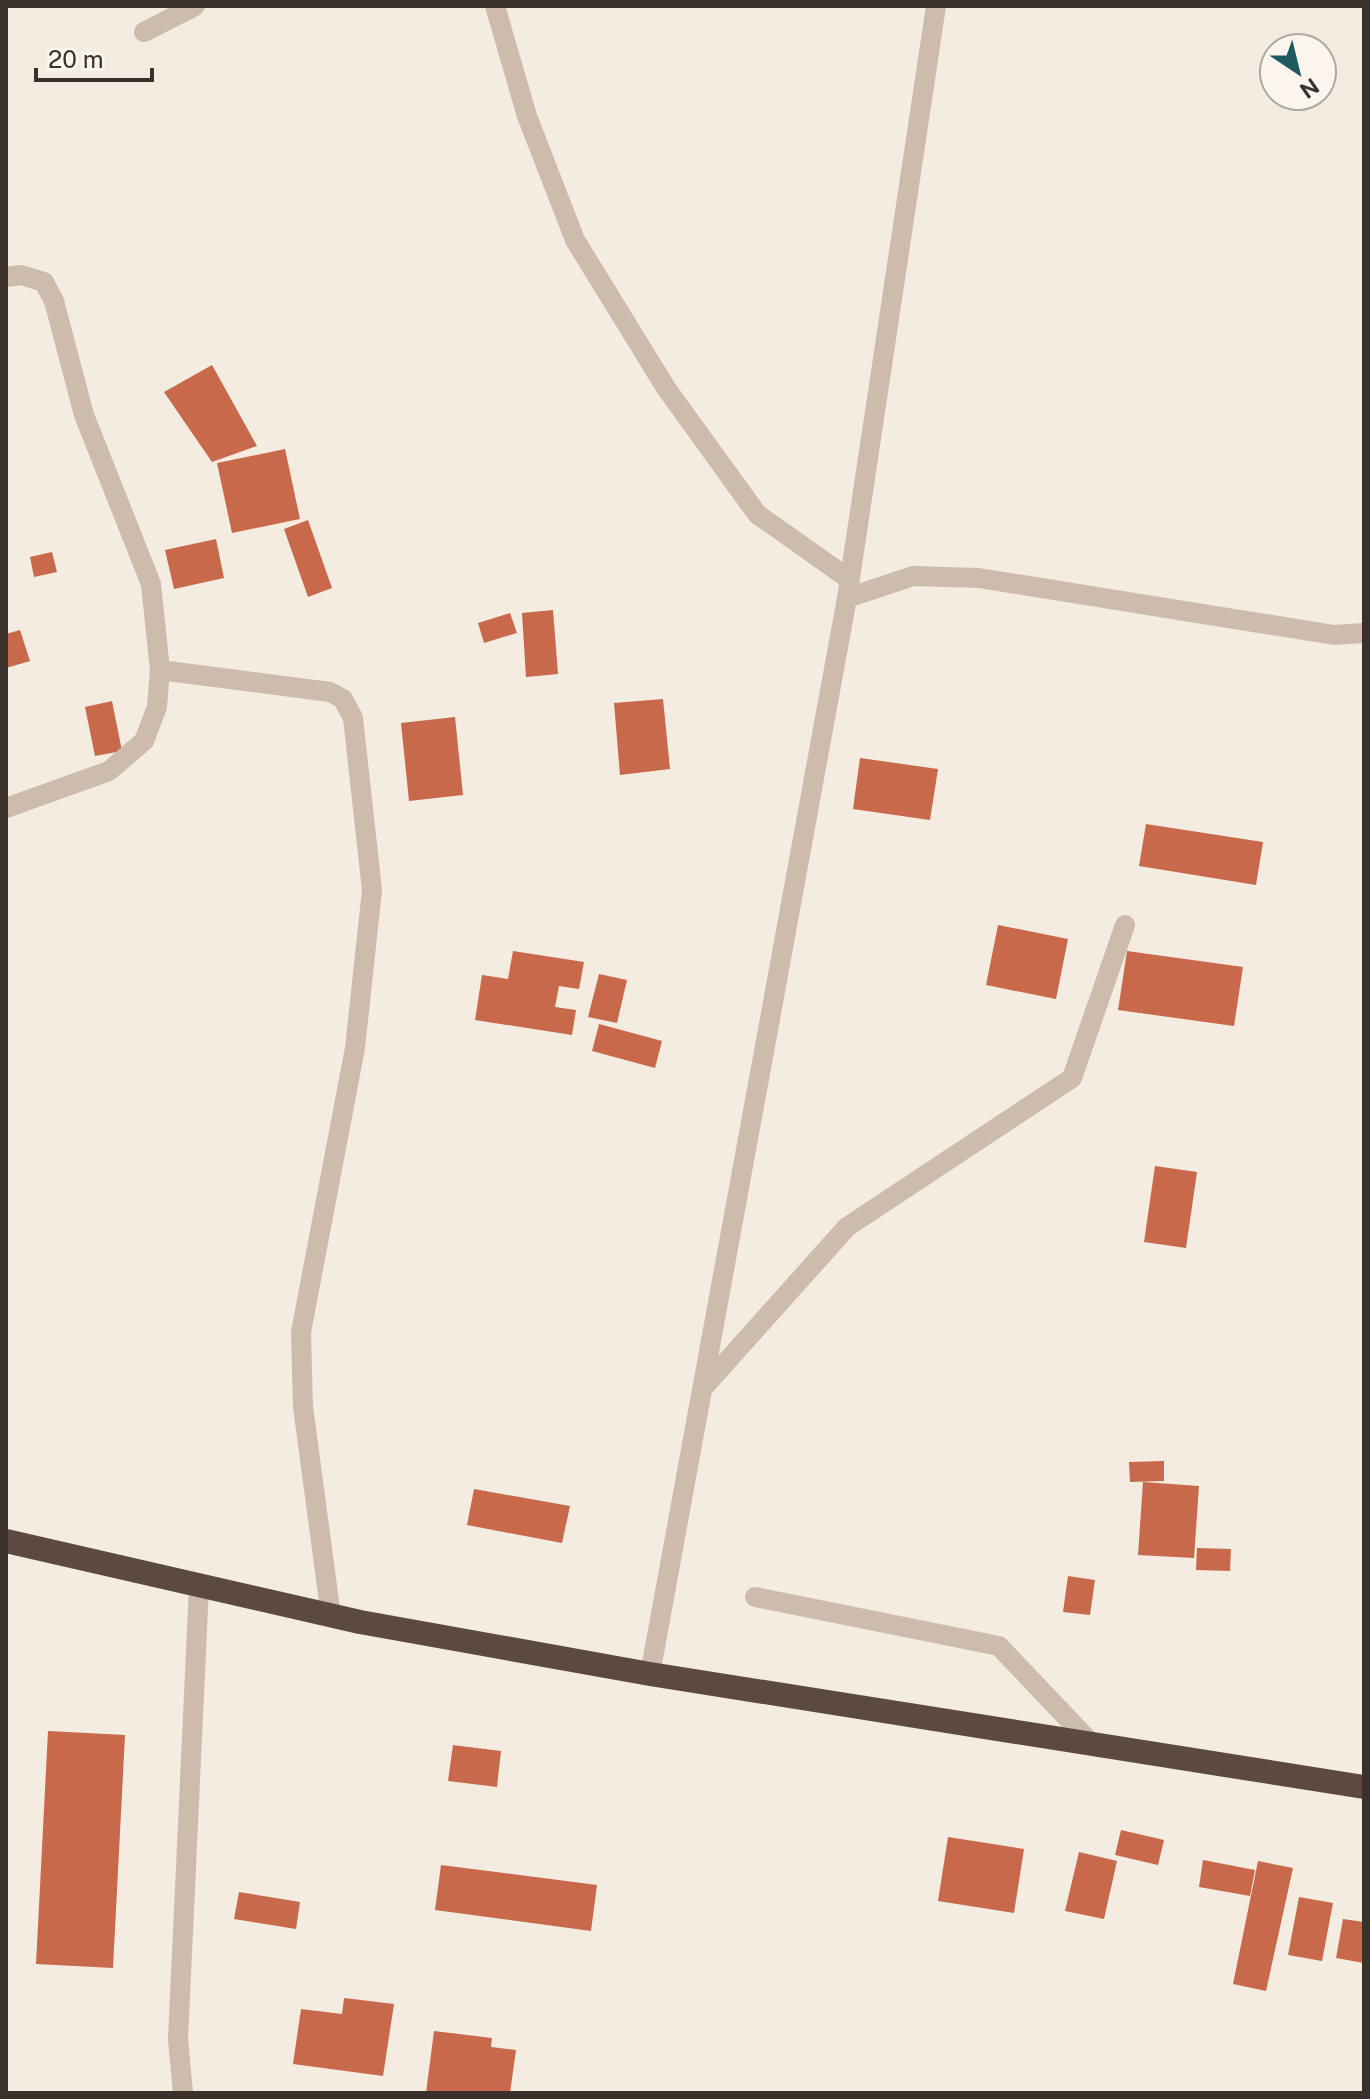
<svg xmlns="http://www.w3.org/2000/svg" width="1370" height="2099" viewBox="0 0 1370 2099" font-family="'Public Sans',sans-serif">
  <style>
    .building { fill: #c8694b }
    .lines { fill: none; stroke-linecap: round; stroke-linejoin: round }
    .street { stroke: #cdbbac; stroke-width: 20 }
    .highway { stroke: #5c4a42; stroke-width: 24 }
  </style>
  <rect width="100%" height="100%" fill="#f4ebe1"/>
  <path class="building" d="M212,365l45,81 -45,16 -48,-70z
    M285,449l15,70 -68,14 -15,-70z
    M308,520l24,68 -24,9 -24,-68z
    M216,539l8,39 -50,11 -9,-39z
    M52,552l5,20 -23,5 -4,-20z
    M553,610l5,64 -32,3 -4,-64z
    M510,613l7,20 -33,10 -6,-20z
    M20,630l10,31 -24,7v-34z
    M663,699l7,70 -50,6 -6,-72z
    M112,701l10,50 -27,5 -10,-49z
    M455,717l8,78 -54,6 -8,-78z
    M860,758l78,11 -8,51 -77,-11z
    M1146,824l117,18 -7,43 -117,-19z
    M998,925l70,14 -12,60 -70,-14z
    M513,951l71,11 -5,27 -20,-3 -4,21 21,3 -4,25 -97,-15 7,-45 26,4z
    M1127,951l116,16 -9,59 -116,-16z
    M599,974l28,6 -10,43 -29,-6z
    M599,1024l63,17 -7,27 -63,-17z
    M1155,1166l42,6 -11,76 -42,-6z
    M1164,1461v20l-34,1 -1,-20z
    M1143,1482l56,4 -5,72 -56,-3z
    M474,1489l96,17 -8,37 -95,-18z
    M1197,1548l34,1 -1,22 -34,-1z
    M1068,1576l27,4 -5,35 -27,-3z
    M48,1731l77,4 -12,233 -77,-4z
    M453,1745l48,6 -4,36 -49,-6z
    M1121,1830l43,10 -6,25 -43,-10z
    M948,1837l76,12 -10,64 -76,-12z
    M1079,1852l38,9 -13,58 -39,-8z
    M1203,1860l52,10 -5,26 -51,-9z
    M1258,1861l35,7 -27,123 -33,-7z
    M441,1865l156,20 -6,46 -156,-21z
    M239,1892l61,10 -4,27 -62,-10z
    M1299,1897l34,6 -11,58 -34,-6z
    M1343,1919l21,3v41l-28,-5z
    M344,1998l50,6 -11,72 -90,-12 8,-55 41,5z
    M434,2031l58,7 -1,9 25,3 -6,43h-84z"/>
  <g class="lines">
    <path class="street" d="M495,6l32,110 48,124 91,148 91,126 92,65
      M144,32l51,-26
      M6,277l15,-2 23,7 10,19 30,114 67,169 9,86 -3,37 -13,34 -35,30 -103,37
      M847,598l66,-22 66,2 355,57 30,-2
      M160,670l170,22 13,7 10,19 19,172 -17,158 -54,284 2,75 28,209
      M702,1389l145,-162 225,-149 53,-153
      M755,1597l244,49 93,98
      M650,1674l197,-1076 89,-592
      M183,2093l-5,-54 21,-452"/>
    <path class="highway" d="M6,1541l354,81 290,52 714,113"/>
  </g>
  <rect width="1370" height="2099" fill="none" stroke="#3b302b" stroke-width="16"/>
  <g transform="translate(1298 72) rotate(145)"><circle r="38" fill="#fbf5ee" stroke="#aea6a0" stroke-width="2"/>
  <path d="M0-6L14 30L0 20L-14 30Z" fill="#1f5a5e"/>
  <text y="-12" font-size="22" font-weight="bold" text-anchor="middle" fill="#3b302b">N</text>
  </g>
  <path d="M36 68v12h116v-12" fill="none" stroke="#3b302b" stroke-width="4"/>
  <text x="48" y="68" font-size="24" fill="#3b302b" stroke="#fbf5ee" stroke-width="6" paint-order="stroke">20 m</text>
</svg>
